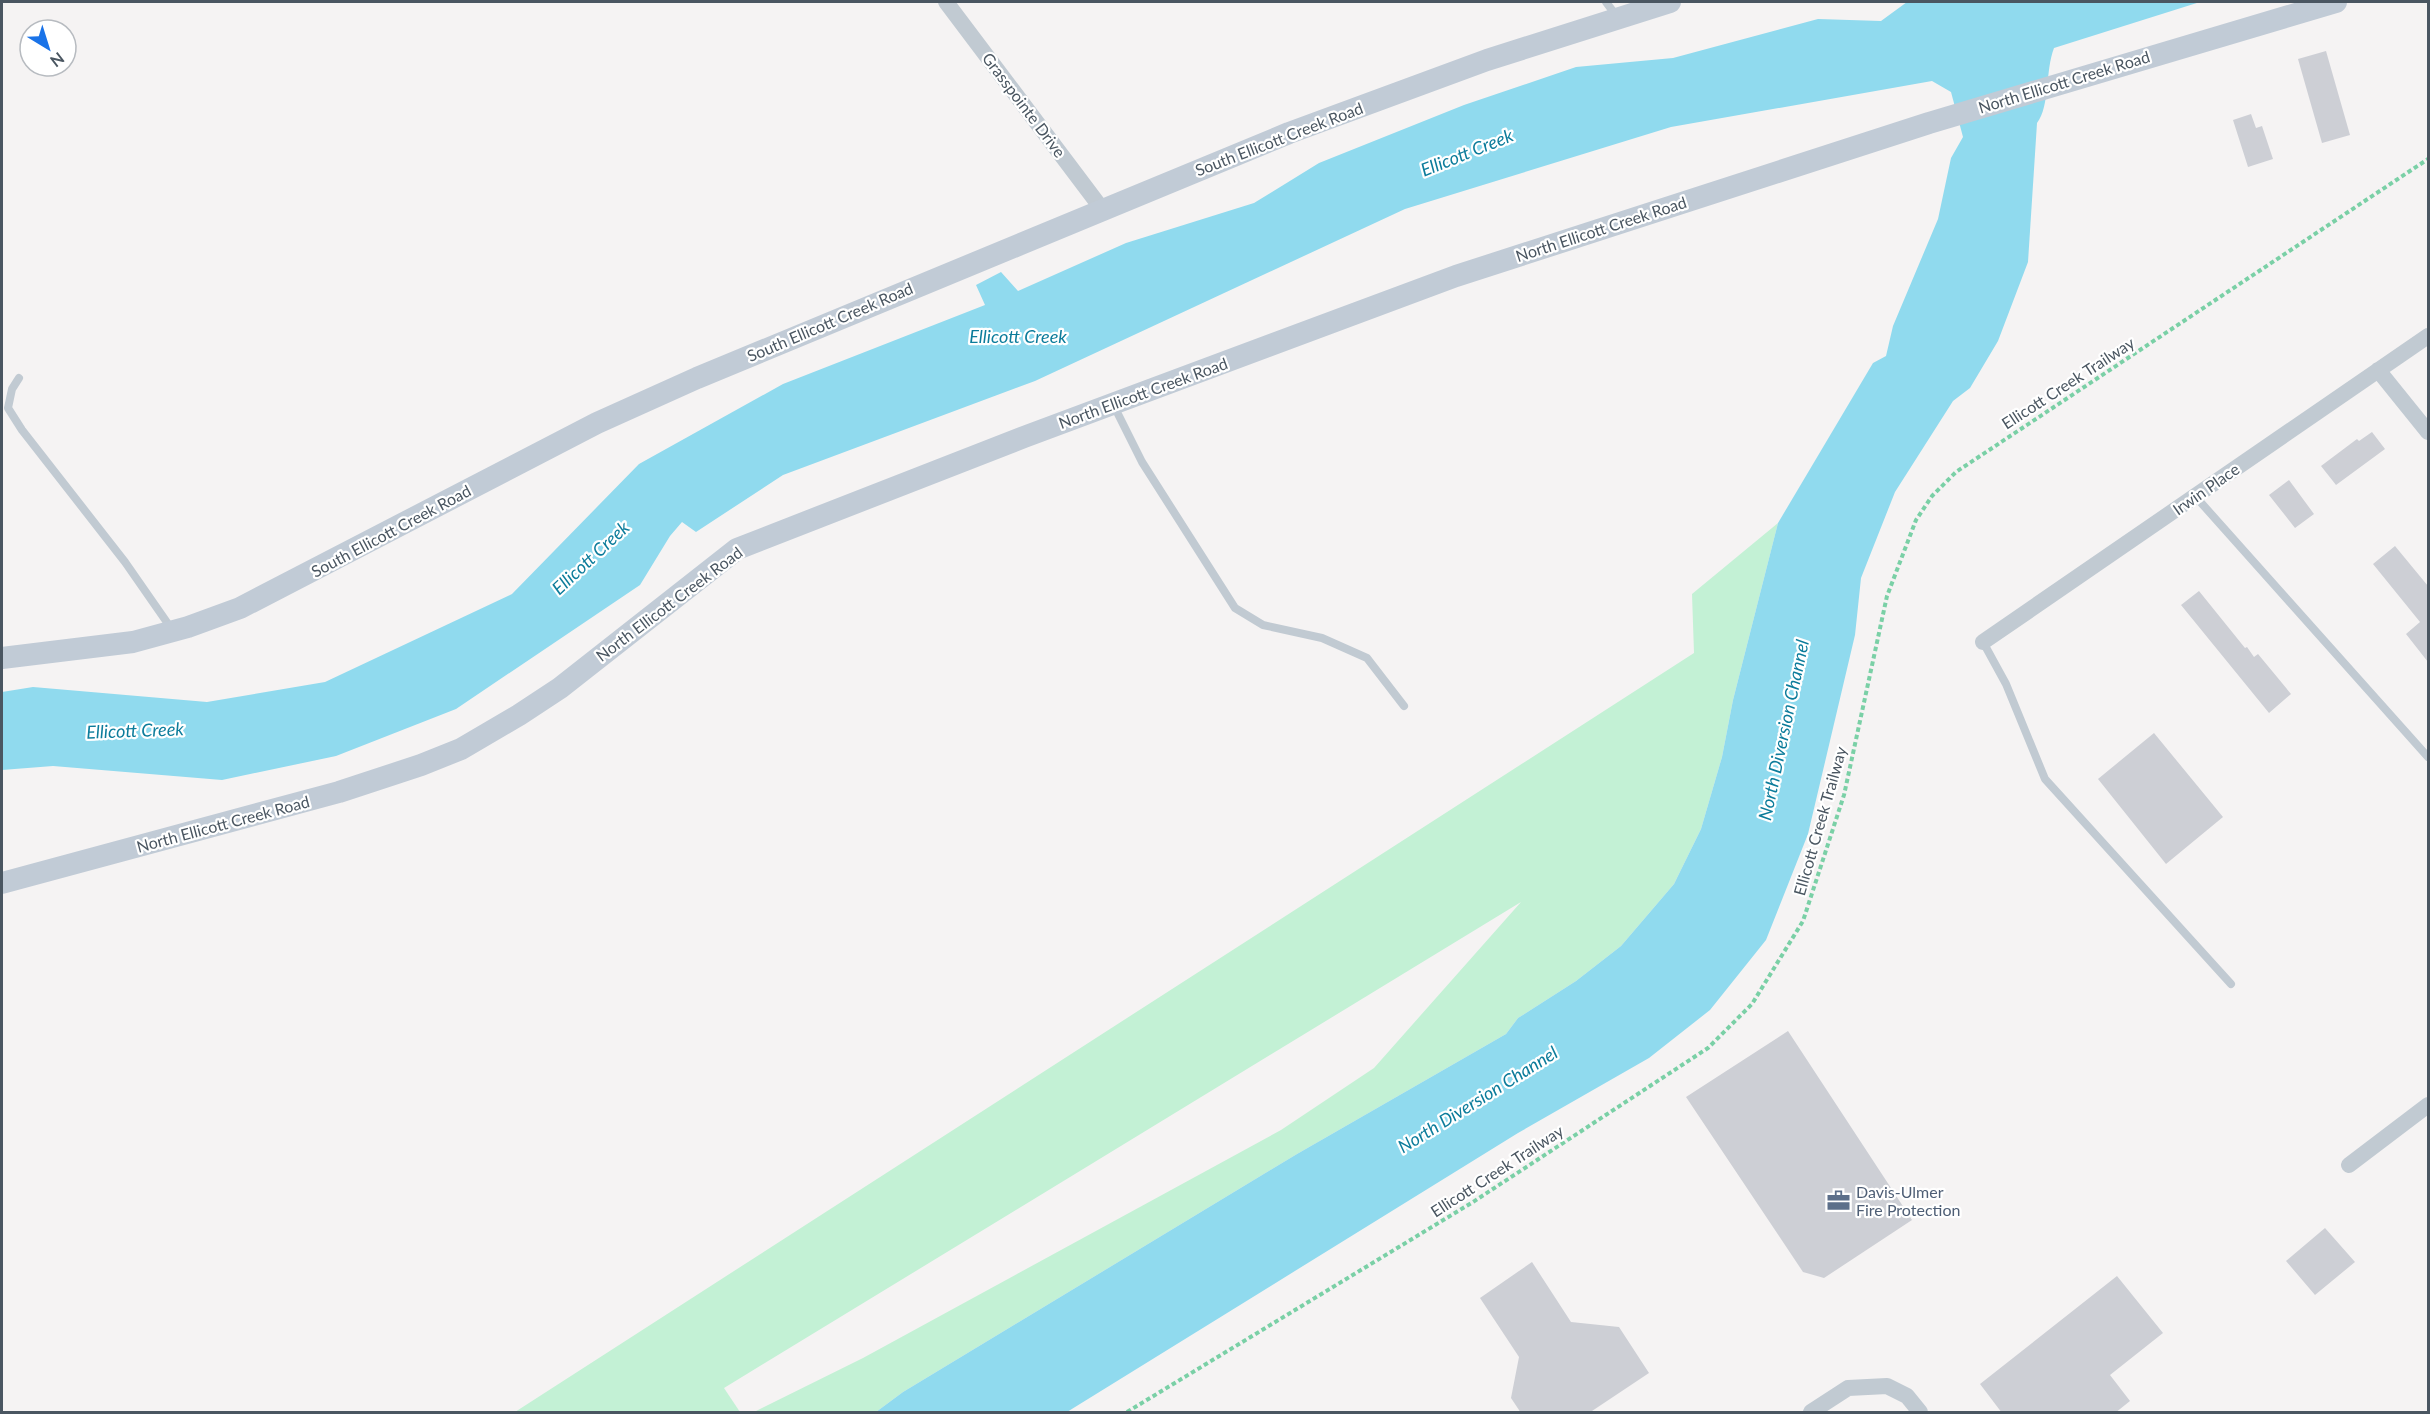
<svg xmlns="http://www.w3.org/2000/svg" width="2430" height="1414" viewBox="0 0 2430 1414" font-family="Lato,sans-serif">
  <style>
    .green { fill: #c3f1d5 }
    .water { fill: #90daee }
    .building { fill: #cdcfd5 }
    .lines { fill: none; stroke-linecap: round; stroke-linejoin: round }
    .path { stroke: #7ad0a6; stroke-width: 4; stroke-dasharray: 4.5 3; stroke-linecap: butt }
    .lane { stroke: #c1cad2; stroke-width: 8 }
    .street { stroke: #c1cad2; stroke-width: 16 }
    .secondary { stroke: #c1cbd6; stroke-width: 22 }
    .labels { text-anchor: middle; stroke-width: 4.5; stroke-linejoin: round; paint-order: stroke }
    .street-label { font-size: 16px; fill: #4a5661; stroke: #fff }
    .service-label { font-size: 16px; fill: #4e5e75; stroke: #fff; text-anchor: start }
    .water-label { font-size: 18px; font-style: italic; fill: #0c7c9b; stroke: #fff }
  </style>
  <rect width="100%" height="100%" fill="#f5f3f3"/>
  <path class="green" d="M1778,523l-45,177 -11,57 -21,72 -27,55 -53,62 -45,35 -58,37 -12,16 -209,120 -394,238 -27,20h-122l109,-54 418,-228 93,-62 147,-166 -797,486 16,24h-225l1179,-759 -2,-59z"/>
  <path class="water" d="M1907,2h293l-146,46c-9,23 -4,58 -17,75l-9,139 -30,79 -28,47 -17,13 -58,91 -34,86 -6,57 -47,199 -42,106 -56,70 -61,48 -131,75 -451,279h-191l27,-20 394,-238 209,-120 12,-16 58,-37 45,-35 53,-62 27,-55 21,-72 11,-57 45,-177 95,-160 13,-7 7,-30 45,-107 13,-61 12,-21 -12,-45 -19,-11 -261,46 -266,82 -370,172 -252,94 -87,57 -14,-10 -12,14 -30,49 -184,124 -120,47 -114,24 -169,-14 -51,4v-78l31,-5 174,15 118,-20 187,-88 127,-130 144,-80 202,-79 -9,-20 25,-13 17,19 108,-48 128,-40 65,-40 145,-58 112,-38 97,-9 145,-39 63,2z"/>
  <path class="building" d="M2326,51l24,84 -28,8 -24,-84z
    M2251,114l5,14 6,-2 11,33 -25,8 -15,-47z
    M2372,432l13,17 -49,36 -15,-19 36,-27 2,2z
    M2289,480l25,34 -19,14 -26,-33z
    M2395,546l33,40v76l-22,-28 14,-12 -47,-58z
    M2199,591l46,57 2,-1 7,10 4,-3 33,40 -22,19 -88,-108z
    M2154,733l69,84 -57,47 -68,-85z
    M1788,1031l124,189 -88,58 -21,-6 -117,-175z
    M2325,1228l30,34 -40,33 -29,-34z
    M1532,1262l39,60 48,5 30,46 -60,40h-68l-10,-15 8,-41 -39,-59z
    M2117,1276l46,57 -53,42 20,26 -15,12h-113l-22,-29z"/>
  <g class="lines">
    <path class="path" d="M1127,1412l346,-210 235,-154 44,-44 51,-83 41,-126 43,-199 29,-76 16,-24 24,-24 472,-313"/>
    <path class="lane" d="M1606,2l12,16
      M19,378l-7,11 -4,19 14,22 103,132 48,69
      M1113,404l29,58 93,146 28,17 59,13 45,20 37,48
      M2195,496l233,261
      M1983,642l23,42 39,95 186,205"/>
    <path class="street" d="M946,2l156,207
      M2378,370l50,62
      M1983,642l445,-306
      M2349,1165l79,-60
      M1811,1412l37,-24 39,-2 20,10 13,16"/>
    <path class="secondary" d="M2,658l131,-16 55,-15 52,-19 357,-185 100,-45 592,-245 198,-73 183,-58
      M2,883l337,-91 82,-27 40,-16 58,-34 41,-27 177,-139 287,-112 432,-161 473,-153 407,-121"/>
  </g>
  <defs>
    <symbol id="office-bare" viewBox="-9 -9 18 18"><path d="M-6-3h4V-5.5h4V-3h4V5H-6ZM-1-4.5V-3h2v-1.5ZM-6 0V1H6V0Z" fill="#5c6f8a" stroke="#fff" stroke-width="2.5" paint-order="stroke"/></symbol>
  </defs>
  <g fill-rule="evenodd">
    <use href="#office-bare" x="1822" y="1184" width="33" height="33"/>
  </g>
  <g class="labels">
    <g class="street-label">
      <text transform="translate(2064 82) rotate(-17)" y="6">North Ellicott Creek Road</text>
      <text transform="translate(1024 105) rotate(53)" y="6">Grasspointe Drive</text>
      <text transform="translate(1279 139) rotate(-21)" y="6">South Ellicott Creek Road</text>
      <text transform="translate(1601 229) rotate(-18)" y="6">North Ellicott Creek Road</text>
      <text transform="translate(830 322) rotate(-23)" y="6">South Ellicott Creek Road</text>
      <text transform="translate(2068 383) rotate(-33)" y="6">Ellicott Creek Trailway</text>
      <text transform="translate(1143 393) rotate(-20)" y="6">North Ellicott Creek Road</text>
      <text transform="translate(2206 489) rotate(-35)" y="6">Irwin Place</text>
      <text transform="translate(391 531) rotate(-28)" y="6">South Ellicott Creek Road</text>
      <text transform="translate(669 604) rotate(-37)" y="6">North Ellicott Creek Road</text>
      <text transform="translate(1820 821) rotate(-74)" y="6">Ellicott Creek Trailway</text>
      <text transform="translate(223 824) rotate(-15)" y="6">North Ellicott Creek Road</text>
      <text transform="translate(1497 1171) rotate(-33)" y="6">Ellicott Creek Trailway</text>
    </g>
    <g class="service-label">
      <text x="1856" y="1198">Davis-Ulmer<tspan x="1856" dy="18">Fire Protection</tspan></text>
    </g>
    <g class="water-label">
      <text transform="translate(1467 153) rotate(-22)" y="6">Ellicott Creek</text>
      <text x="1018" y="343">Ellicott Creek</text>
      <text transform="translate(591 558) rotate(-43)" y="6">Ellicott Creek</text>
      <text transform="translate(1784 730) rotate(-78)" y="6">North Diversion Channel</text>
      <text transform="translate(135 731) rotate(-2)" y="6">Ellicott Creek</text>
      <text transform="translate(1478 1100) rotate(-32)" y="6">North Diversion Channel</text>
    </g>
  </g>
  <rect width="2430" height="1414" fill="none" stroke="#4a5661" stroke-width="6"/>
  <g transform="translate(48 48) rotate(142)"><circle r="28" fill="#ffffff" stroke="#b7bbc0" stroke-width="1.5"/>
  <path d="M0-4.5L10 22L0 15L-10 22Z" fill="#1a73e8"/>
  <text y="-9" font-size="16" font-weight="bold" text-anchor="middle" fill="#4a5661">N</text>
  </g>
</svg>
